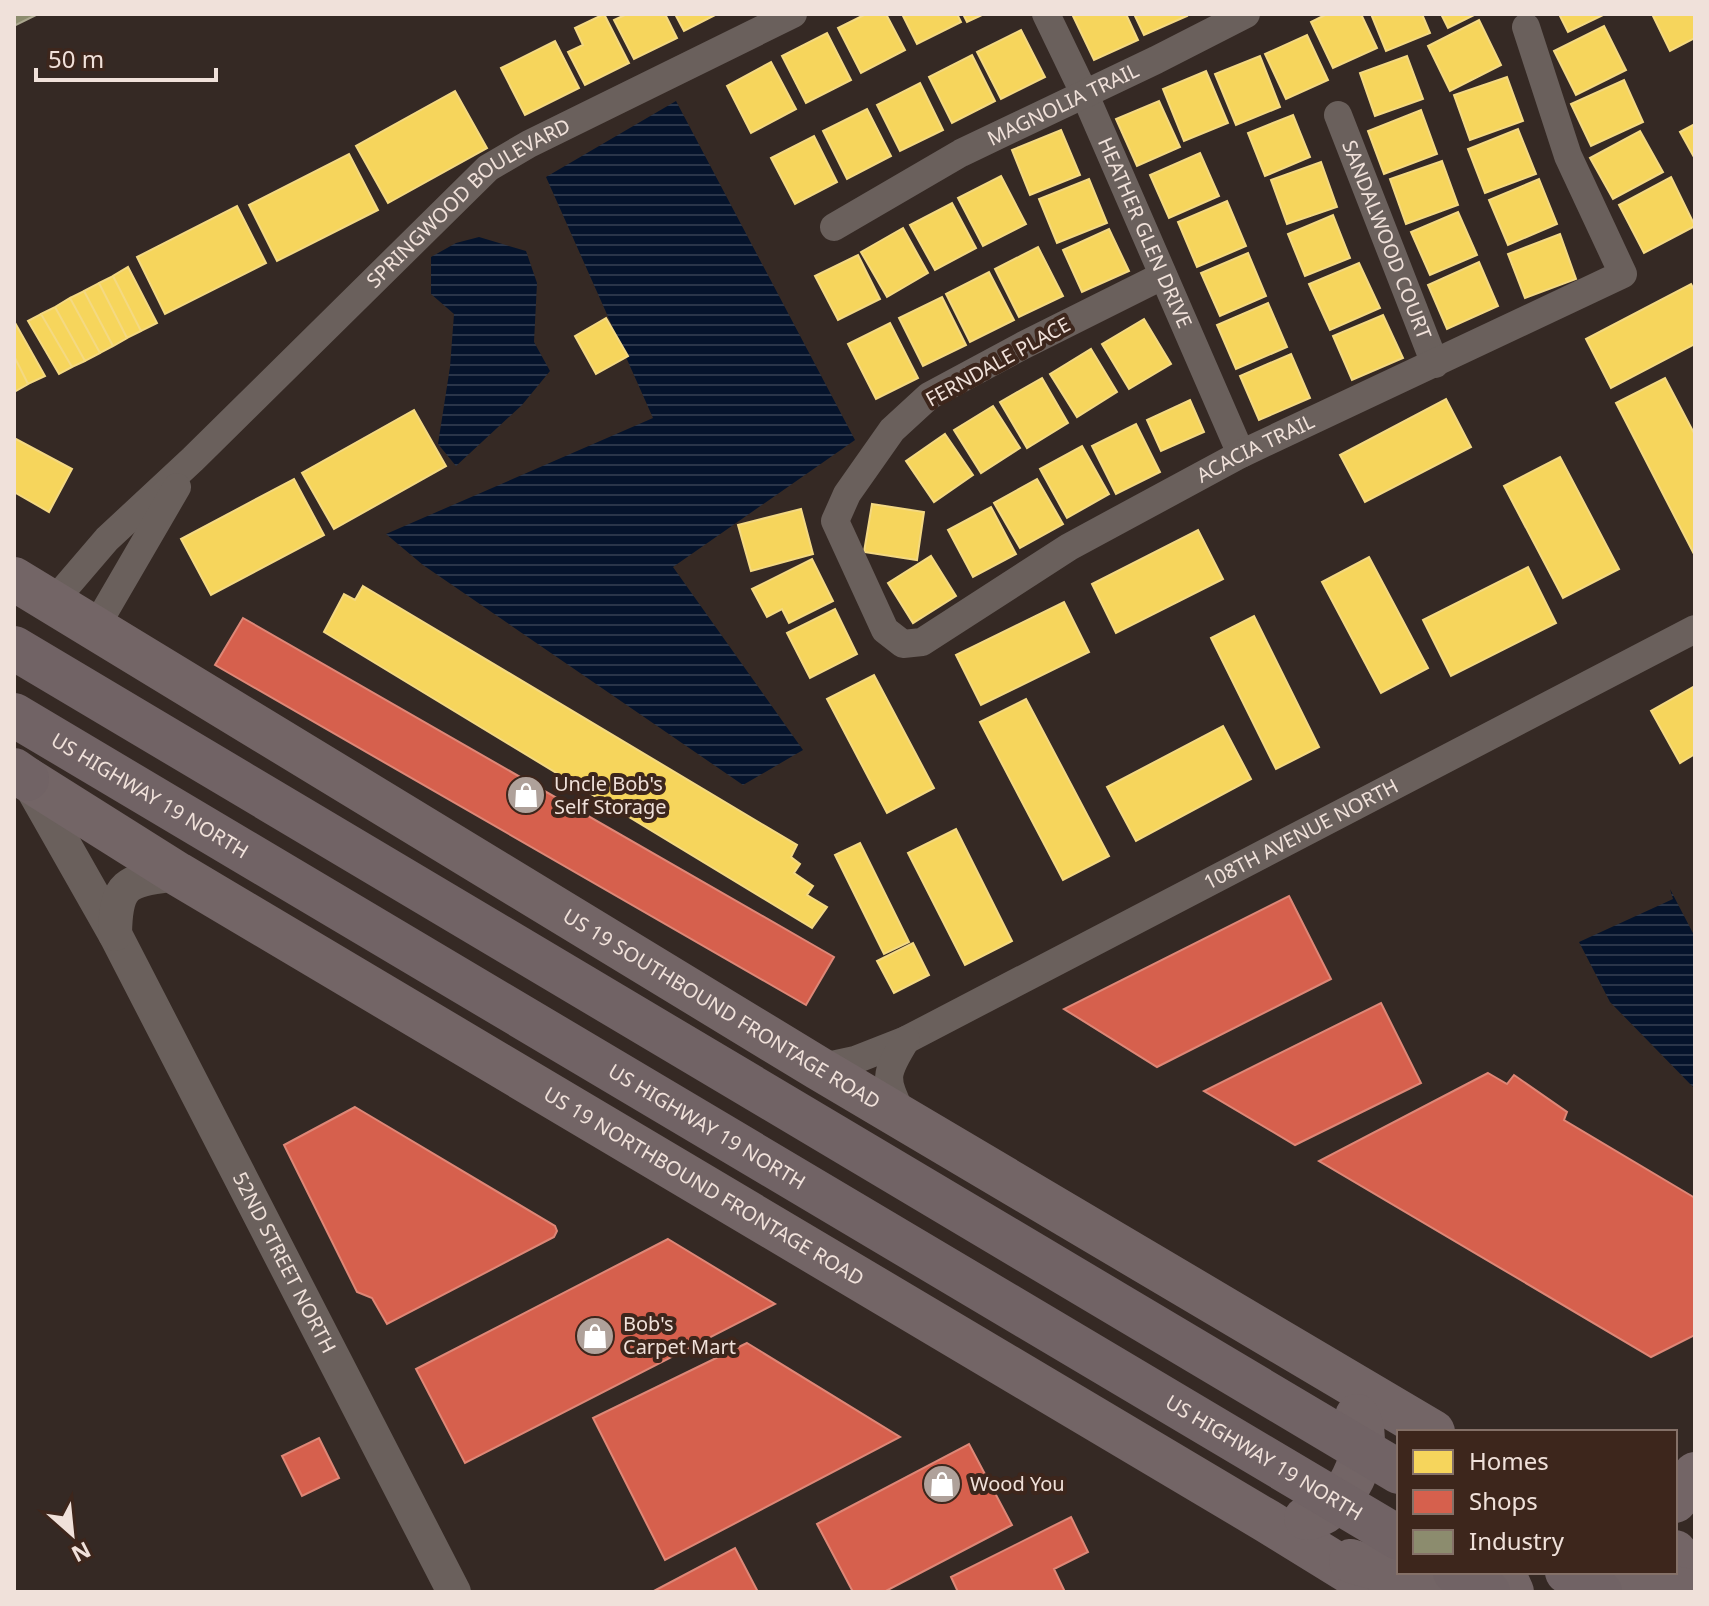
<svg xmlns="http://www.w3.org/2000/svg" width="1709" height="1606" viewBox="0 0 1709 1606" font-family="'Noto Sans',sans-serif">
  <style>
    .water { fill: url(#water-rules) }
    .homes { fill: #f6d55c; stroke: #f4d982; stroke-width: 2 }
    .shops { fill: #d6604d; stroke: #de8777; stroke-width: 2 }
    .industry { fill: #8c8c6e; stroke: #aaa68e; stroke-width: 2 }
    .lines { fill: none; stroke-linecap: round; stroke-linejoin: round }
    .minor { stroke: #6a605c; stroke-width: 28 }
    .tertiary { stroke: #6a605c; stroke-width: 34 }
    .primary { stroke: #736566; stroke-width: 44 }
    .motorway { stroke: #716365; stroke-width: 44 }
    .labels { text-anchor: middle; stroke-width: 8; stroke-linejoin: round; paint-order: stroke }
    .street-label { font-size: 20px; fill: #f0e1da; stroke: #3d261c }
    .poi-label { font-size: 20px; fill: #f0e1da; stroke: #3d261c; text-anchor: start }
  </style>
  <defs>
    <pattern id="water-rules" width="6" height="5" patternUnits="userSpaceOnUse" patternTransform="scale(2)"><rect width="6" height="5" fill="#05132b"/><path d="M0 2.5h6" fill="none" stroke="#2a3549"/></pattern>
  </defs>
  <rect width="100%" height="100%" fill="#352924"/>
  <path class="water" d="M676,101l179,339 -182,127 130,183 -60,35 -320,-220 -37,-31 267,-116 -107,-241z
    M479,237l47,14 11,32 -3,59 16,29 -28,34 -66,61 -18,-22 12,-77 4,-53 -23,-20v-37l25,-14z
    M1670,889l25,48v152l-85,-87 -31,-60 94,-43z"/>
  <path class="homes" d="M604,14l25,49 -44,22 -17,-33 15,-7 -8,-17z
    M627,14h38l12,24 -43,21 -20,-39z
    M675,14h42l-33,17z
    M866,14h20l19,36 -44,23 -23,-45z
    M902,14h55l4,8 -44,22z
    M963,14h21l-17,8z
    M1072,14h54l12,26 -44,20z
    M1134,14h52l1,2 -43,19z
    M1327,14h34l16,34 -44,20 -22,-46z
    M1371,14h51l8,19 -44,18z
    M1441,14h35l-28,14z
    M1559,14h46l-37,18z
    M1652,14h43v24l-25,13z
    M1479,20l22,45 -51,26 -22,-45z
    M1604,26l22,44 -50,25 -22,-44z
    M1021,30l24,47 -44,22 -24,-47z
    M827,33l24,47 -45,23 -24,-47z
    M1307,35l21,45 -42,19 -21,-45z
    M555,41l24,47 -54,27 -24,-47z
    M972,55l23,46 -43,22 -23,-46z
    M1260,56l20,51 -44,18 -21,-51z
    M1407,56l16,43 -48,17 -15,-43z
    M771,62l25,47 -45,24 -24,-47z
    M1206,71l22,52 -44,18 -21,-52z
    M1507,77l16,44 -53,19 -16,-45z
    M1624,80l19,42 -52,24 -20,-42z
    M920,83l23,47 -43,21 -23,-46z
    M455,91l32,57 -99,55 -32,-57z
    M1159,101l21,46 -43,19 -21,-47z
    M867,109l24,47 -44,23 -24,-48z
    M1421,110l16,44 -53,20 -16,-43z
    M1293,115l17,42 -45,19 -17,-43z
    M1695,124v35l-15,-27z
    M1518,129l18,45 -51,19 -17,-44z
    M1061,130l19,45 -50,20 -18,-45z
    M1640,131l23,41 -50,27 -23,-41z
    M814,136l23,46 -42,22 -24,-46z
    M1200,153l19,43 -50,22 -19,-43z
    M349,154l29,56 -101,51 -28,-56z
    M1442,161l16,44 -52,19 -16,-45z
    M1321,162l16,45 -50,17 -16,-44z
    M1001,176l25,48 -43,22 -25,-48z
    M1671,177l24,49 -51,27 -25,-48z
    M1089,179l18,44 -50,20 -18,-44z
    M1539,179l18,45 -49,21 -19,-45z
    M1227,201l19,45 -49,21 -19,-45z
    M952,203l24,45 -41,22 -25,-45z
    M237,206l29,57 -101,51 -28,-57z
    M1458,212l19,43 -47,20 -19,-43z
    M1333,215l17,43 -45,18 -17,-42z
    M903,228l25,45 -41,24 -26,-45z
    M1109,229l20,42 -47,21 -19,-42z
    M1560,234l16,45 -51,19 -17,-44z
    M1038,247l25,49 -44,21 -24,-48z
    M1248,253l18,43 -46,20 -19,-43z
    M858,255l22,44 -42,21 -23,-44z
    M1479,262l19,44 -51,23 -19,-44z
    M1359,263l21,45 -50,22 -21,-46z
    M128,267l29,56 -16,8 -28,-55z
    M989,272l25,48 -44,22 -24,-48z
    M113,276l28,55 -14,7 -28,-55z
    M99,283l28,55 -14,8 -29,-55z
    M1691,284l4,8v52l-84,44 -25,-49z
    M84,291l29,55 -13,7 -30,-55z
    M942,297l24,48 -43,21 -24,-48z
    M70,298l30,55 -15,8 -30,-54z
    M1268,303l19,44 -51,22 -19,-44z
    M55,307l30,54 -13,6 -31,-53z
    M41,314l31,53 -13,7 -31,-53z
    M1383,315l20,43 -51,22 -19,-44z
    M606,318l22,38 -32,18 -21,-38z
    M1144,319l27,45 -42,25 -27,-45z
    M14,321l31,55 -17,8 -14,-28z
    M890,323l28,55 -42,21 -28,-55z
    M1091,349l26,43 -40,25 -27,-43z
    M1291,354l19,44 -51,22 -19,-44z
    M14,356l14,28 -14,8z
    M1042,378l26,45 -41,25 -27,-46z
    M1665,378l30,57 -1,119 -78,-151z
    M1446,399l25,48 -106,55 -25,-47z
    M1190,400l14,32 -43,19 -14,-31z
    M993,406l27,42 -39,25 -27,-43z
    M414,410l32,56 -112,63 -32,-56z
    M1136,424l24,48 -44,22 -24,-48z
    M945,434l28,41 -39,27 -28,-41z
    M14,438l58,31 -23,43 -35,-20z
    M1082,446l27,48 -42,24 -27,-49z
    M1560,457l59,112 -56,29 -59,-112z
    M294,479l30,56 -113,60 -30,-56z
    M1037,479l26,45 -43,24 -26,-45z
    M872,504l52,8 -7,48 -53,-8z
    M991,507l25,47 -43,23 -25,-47z
    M801,509l12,45 -62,17 -13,-46z
    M1198,530l25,49 -107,54 -24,-49z
    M931,556l25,40 -43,27 -25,-40z
    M1369,557l59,111 -47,25 -59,-111z
    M812,559l21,42 -44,22 -7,-14 -15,8 -15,-28z
    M1528,567l28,56 -105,53 -28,-56z
    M363,586l434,259 -6,12 9,7 -6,9 19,13 -6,9 20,12 -15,21 -488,-296 20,-38 11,6z
    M1064,602l25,50 -108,53 -25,-50z
    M835,609l22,45 -47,24 -23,-45z
    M1254,616l65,131 -43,22 -65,-131z
    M874,675l60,113 -47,25 -60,-114z
    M1695,686v68l-15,9 -29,-52z
    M1026,699l83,157 -46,24 -83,-158z
    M1223,726l28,53 -115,62 -29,-54z
    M956,829l56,112 -47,24 -57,-112z
    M860,843l49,99 -25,12 -49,-99z
    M913,943l16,32 -35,18 -17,-32z"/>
  <path class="shops" d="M243,618l591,339 -28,48 -591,-340z
    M1289,896l42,83 -174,88 -93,-58z
    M1381,1003l40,80 -126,62 -91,-54z
    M1488,1073l19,11 7,-9 53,37 -3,8 131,78v137l-44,22 -332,-196z
    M355,1107l200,119 2,5 -3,6 -167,87 -15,-26 -15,-6 -73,-147z
    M668,1239l107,65 -310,159 -49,-94z
    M747,1343l153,94 -235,123 -72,-142z
    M319,1438l20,40 -37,18 -20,-40z
    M969,1444l43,81 -128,67h-31l-36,-68z
    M1071,1517l17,35 -34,17 11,23h-107l-7,-15z
    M735,1548l23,44h-106z"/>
  <path class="industry" d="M14,14h24l-24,12z"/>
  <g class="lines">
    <g class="minor">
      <path id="s1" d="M1046,14l39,81 156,359"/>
      <path id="s2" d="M1338,115l97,249"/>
      <path id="s3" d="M834,227l127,-74 195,-93 90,-46"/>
      <path id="s4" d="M1162,276l-140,70 -93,50 -37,34 -45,64 -12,27 50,109 18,14 19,-2 147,-95 172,-93 382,-180 -55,-118 -42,-129"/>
      <path id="s5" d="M53,602l54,-63 86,-80 295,-291 41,-24 264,-130"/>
      <path d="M95,628l82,-141"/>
      <path id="s6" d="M818,1068l37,-8 51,-20 789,-411"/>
      <path d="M903,1117c-18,-39 -20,-40 3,-77"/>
    </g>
    <g class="tertiary">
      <path id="s7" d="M27,779l88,155 339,658"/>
      <path d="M115,934c1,-54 13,-53 63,-60"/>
    </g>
    <g class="primary">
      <path id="s8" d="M14,579l804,489 615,364"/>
      <path id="s9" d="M27,779l151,95 1089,647 115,71"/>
      <path d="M1675,1501l20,-27"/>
      <path d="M1306,1518c37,-2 71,-70 51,-102"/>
      <path d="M1675,1552l20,30"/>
      <path d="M1351,1561l47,14 40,-3"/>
      <path d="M1503,1572l9,20"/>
      <path d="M1584,1572l111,20"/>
    </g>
    <g class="motorway">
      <path d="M14,648l1385,824"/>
      <path id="s10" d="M14,715l1385,823"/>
      <path d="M14,770l13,9"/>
      <path d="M1455,1572l33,20"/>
      <path d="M1567,1572l33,20"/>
    </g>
  </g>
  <defs>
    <symbol id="shop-disc" viewBox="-11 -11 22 22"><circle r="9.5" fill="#afa19a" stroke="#3d261c"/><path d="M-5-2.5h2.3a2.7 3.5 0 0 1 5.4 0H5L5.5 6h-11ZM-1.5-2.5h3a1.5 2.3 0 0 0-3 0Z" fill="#fff"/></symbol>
  </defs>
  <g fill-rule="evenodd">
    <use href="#shop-disc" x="504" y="773" width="44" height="44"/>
    <use href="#shop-disc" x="573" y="1314" width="44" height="44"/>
    <use href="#shop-disc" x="920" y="1462" width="44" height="44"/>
  </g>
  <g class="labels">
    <g class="street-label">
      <text dy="7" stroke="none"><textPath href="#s3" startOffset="260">MAGNOLIA TRAIL</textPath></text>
      <text dy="7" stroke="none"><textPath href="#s5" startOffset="578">SPRINGWOOD BOULEVARD</textPath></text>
      <text dy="7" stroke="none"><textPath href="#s1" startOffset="240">HEATHER GLEN DRIVE</textPath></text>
      <text dy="7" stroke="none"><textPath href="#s2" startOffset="134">SANDALWOOD COURT</textPath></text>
      <text transform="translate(998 362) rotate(-29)" y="7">FERNDALE PLACE</text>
      <text dy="7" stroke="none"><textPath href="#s4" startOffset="968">ACACIA TRAIL</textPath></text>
      <text dy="7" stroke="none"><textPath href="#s10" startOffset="158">US HIGHWAY 19 NORTH</textPath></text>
      <text dy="7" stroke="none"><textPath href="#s6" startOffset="538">108TH AVENUE NORTH</textPath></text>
      <text dy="7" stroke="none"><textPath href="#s8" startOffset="828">US 19 SOUTHBOUND FRONTAGE ROAD</textPath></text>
      <text dy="7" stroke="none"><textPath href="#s10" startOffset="806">US HIGHWAY 19 NORTH</textPath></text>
      <text dy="7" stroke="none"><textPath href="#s9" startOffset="790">US 19 NORTHBOUND FRONTAGE ROAD</textPath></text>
      <text dy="7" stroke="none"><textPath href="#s7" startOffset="548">52ND STREET NORTH</textPath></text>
      <text dy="7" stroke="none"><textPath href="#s10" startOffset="1454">US HIGHWAY 19 NORTH</textPath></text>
    </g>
    <g class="poi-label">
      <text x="554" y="791">Uncle Bob's<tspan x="554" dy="23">Self Storage</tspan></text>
      <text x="623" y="1331">Bob's<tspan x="623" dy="23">Carpet Mart</tspan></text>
      <text x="970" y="1491">Wood You</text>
    </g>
  </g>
  <rect width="1709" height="1606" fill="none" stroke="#f0e1da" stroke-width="32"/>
  <rect x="1397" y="1430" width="280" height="144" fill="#3d261c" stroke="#857168" stroke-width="2"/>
  <rect x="1413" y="1450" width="40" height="24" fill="#f6d55c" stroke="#857168" stroke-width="2"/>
  <text x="1469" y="1470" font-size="24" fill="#f0e1da">Homes</text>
  <rect x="1413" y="1490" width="40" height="24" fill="#d6604d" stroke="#857168" stroke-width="2"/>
  <text x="1469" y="1510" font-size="24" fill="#f0e1da">Shops</text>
  <rect x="1413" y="1530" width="40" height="24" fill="#8c8c6e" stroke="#857168" stroke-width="2"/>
  <text x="1469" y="1550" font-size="24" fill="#f0e1da">Industry</text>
  <g transform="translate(72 1534) rotate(153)" stroke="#3d261c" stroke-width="6" paint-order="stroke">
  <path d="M0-6L14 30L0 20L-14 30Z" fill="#f0e1da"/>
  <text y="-12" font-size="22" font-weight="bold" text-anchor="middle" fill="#f0e1da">N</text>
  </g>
  <path d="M36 68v12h180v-12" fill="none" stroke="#f0e1da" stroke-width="4"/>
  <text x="48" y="68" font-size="24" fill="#f0e1da" stroke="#3d261c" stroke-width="6" paint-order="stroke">50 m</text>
</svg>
